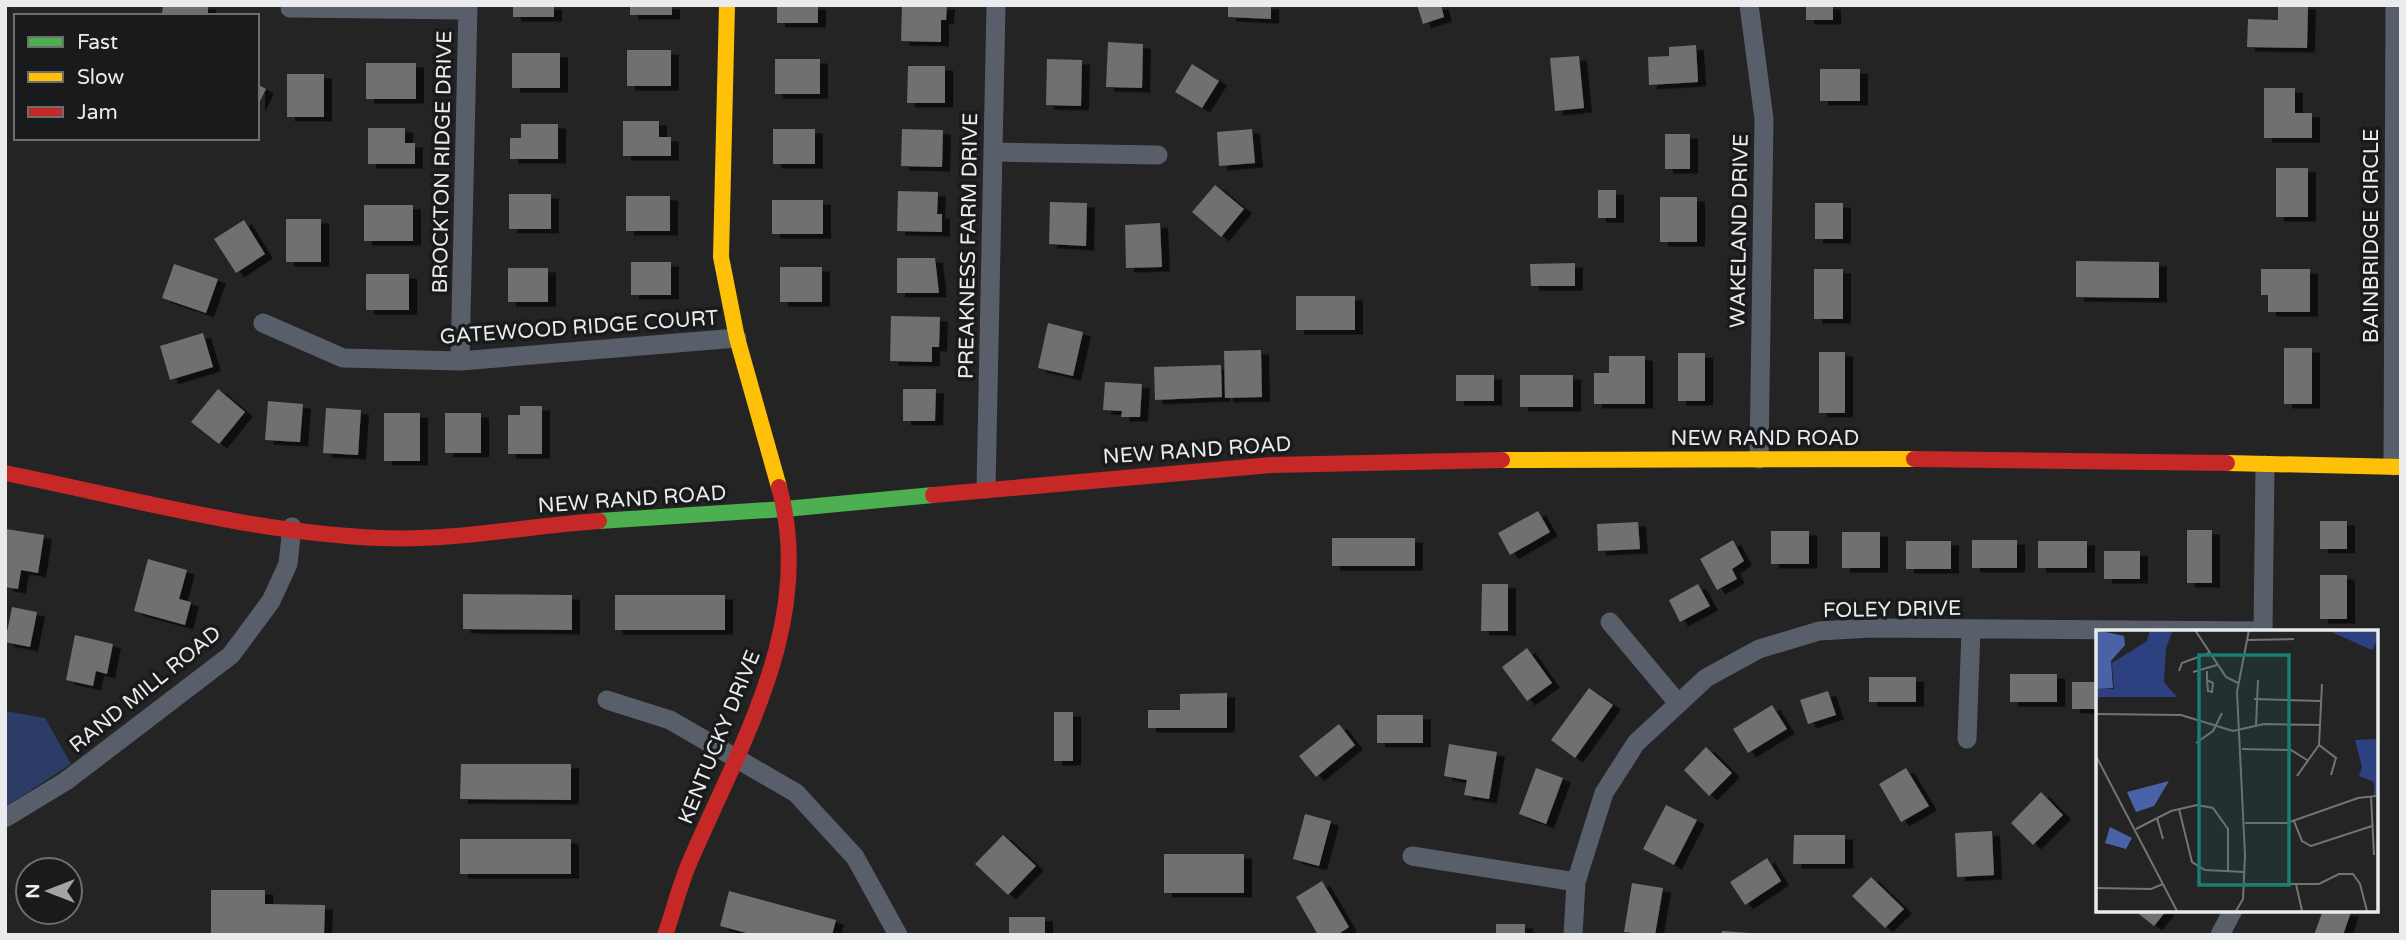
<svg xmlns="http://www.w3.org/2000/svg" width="2406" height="940" viewBox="0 0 2406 940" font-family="'Varela Round',sans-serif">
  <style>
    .green { fill: #2d3b67 }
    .building { fill: #6f6f70; filter: url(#shadow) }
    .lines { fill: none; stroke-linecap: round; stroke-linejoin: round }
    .street { stroke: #595e6b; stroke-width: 19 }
    .fast { stroke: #4caf50; stroke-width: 16 }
    .slow { stroke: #ffc107; stroke-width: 16 }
    .jam { stroke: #c62828; stroke-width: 16 }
    .labels { text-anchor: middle; stroke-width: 7; stroke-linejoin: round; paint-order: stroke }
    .street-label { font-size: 21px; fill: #eaebec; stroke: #191a1c }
    .inset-road { fill: none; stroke: #737474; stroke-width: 2 }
    .view { fill: #1a7c74; fill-opacity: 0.15; stroke: #1a7c74; stroke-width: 3.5 }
    .inset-edge { fill: none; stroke: #eaebec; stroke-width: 3.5 }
  </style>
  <defs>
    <filter id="shadow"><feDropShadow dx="8" dy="4.5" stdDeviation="0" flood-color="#0009"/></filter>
  </defs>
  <rect width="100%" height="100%" fill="#242424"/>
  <path class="green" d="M5,711l40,7 26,46 -66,43z"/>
  <path class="building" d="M163,5h45v11l-46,-3z
    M513,5h41v12h-41z
    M630,5h42v10h-42z
    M777,5h41v18h-41z
    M902,5h45l-1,15h-5v22l-40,-1z
    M1228,5h43v14l-43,-2z
    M1417,5h24l3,12 -21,7z
    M1806,5h27v15h-27z
    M2278,5h30l-1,43 -60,-1 1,-28 30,1z
    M1108,42l35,2 -1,44 -36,-1z
    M1696,45l2,37 -49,3 -1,-28 21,-1v-9z
    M627,50h44v36h-44z
    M512,53h48v35h-48z
    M1579,56l5,52 -29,3 -5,-53z
    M775,59h45v35h-45z
    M1047,59l35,1 -1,46 -35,-1z
    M366,63h50v36h-50z
    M1192,64l27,17 -17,27 -27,-16z
    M908,66h37v37h-38z
    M1820,69h40v32h-40z
    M287,74h37v43h-37z
    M257,84l9,5 -9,18z
    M2264,88h31v25h17v25h-48z
    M623,121h36v16h12v19h-48z
    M521,124h37v35h-48v-21h11z
    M368,128h37v15h10v21h-47z
    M773,129h42v35h-42z
    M902,129l41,1 -1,37 -41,-1z
    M1252,129l3,34 -36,3 -2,-34z
    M1665,134h25v35h-25z
    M2276,168h32v49h-32z
    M1215,185l29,24 -23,28 -29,-25z
    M1598,190h18v28h-18z
    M898,191l40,1 -1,22h5v18l-45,-1z
    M509,194h42v35h-42z
    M626,196h44v35h-44z
    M1660,197h37v45h-37z
    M772,200h51v34h-51z
    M1050,202l37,1 -1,43 -37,-2z
    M1815,203h28v36h-28z
    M364,205h49v36h-49z
    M286,219h35v43h-35z
    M244,220l21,34 -29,19 -22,-34z
    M1160,223l2,44 -36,1 -1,-43z
    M897,258h38l4,35h-42z
    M2076,261l83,1v36l-83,-1z
    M631,262h40v33h-40z
    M1575,263v23h-44l-1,-22z
    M174,264l44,15 -12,34 -44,-15z
    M780,267h42v35h-42z
    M508,268h40v34h-40z
    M1814,269h29v50h-29z
    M2261,269h49v43h-42v-17h-7z
    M366,274h43v36h-43z
    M1296,296h59v34h-59z
    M891,316l49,1 -1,30h-7v15l-42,-1z
    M1048,323l35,9 -10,44 -35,-8z
    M203,333l10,34 -43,13 -10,-34z
    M2284,348h28v56h-28z
    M1261,350l1,47 -37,1 -1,-47z
    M1819,352h26v61h-26z
    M1678,353h27v48h-27z
    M1609,356h36v48h-51v-31h15z
    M1221,365l1,32 -67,3 -1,-33z
    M1456,375h38v26h-38z
    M1520,375h53v32h-53z
    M1105,382l37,2 -2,33h-19l1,-6 -19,-1z
    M218,389l27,23 -26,32 -28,-22z
    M903,389h33l-1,32h-32z
    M268,401l35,3 -3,38 -35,-2z
    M520,406h22v48h-34v-39h12z
    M326,408l35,2 -3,45 -35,-2z
    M384,413h36v48h-36z
    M445,413h36v40h-36z
    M1538,511l12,21 -40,23 -12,-22z
    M2320,521h27v28h-27z
    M1638,522l2,27 -42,2 -1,-27z
    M6,529l38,6 -6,38 -17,-3 -3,19 -13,-2z
    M2187,530h25v53h-25z
    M1771,531h38v33h-38z
    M1842,532h38v36h-38z
    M1332,538h83v28h-83z
    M1733,540l11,21 -12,8 5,10 -20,11 -17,-31z
    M1972,540h45v28h-45z
    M1906,541h45v28h-45z
    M2038,541h49v27h-49z
    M2104,551h36v28h-36z
    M148,559l39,11 -8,29 12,3 -6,23 -51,-14z
    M2320,575h27v44h-27z
    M1482,584h26v47h-27z
    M1698,584l12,22 -30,16 -11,-22z
    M463,594l109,1v35l-109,-1z
    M615,595h110v35h-110z
    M12,607l25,5 -7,35 -25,-5z
    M75,635l38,9 -6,30 -11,-3 -3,15 -27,-6z
    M1527,648l25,35 -25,18 -25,-34z
    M2010,674h47v28h-47z
    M1869,677h47v25h-47z
    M2072,682h26v27h-26z
    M1589,688l24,17 -38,53 -24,-18z
    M1828,691l8,24 -28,9 -8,-24z
    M1227,693v35h-79v-18h32v-16z
    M1772,705l15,24 -39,24 -15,-24z
    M1054,712h19v49h-19z
    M1377,715h46v28h-46z
    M1339,724l16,21 -39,32 -17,-21z
    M1449,744l48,8 -8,47 -25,-4 3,-15 -23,-4z
    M1706,747l26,26 -23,23 -25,-26z
    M461,764h110v36l-111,-1z
    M1536,768l27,10 -17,46 -27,-10z
    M1906,768l23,38 -28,16 -22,-38z
    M2041,792l22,23 -30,30 -22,-22z
    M1666,805l31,15 -23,45 -31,-16z
    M1305,814l26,7 -12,45 -26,-7z
    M1992,831l2,44 -37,2 -2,-44z
    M1003,835l33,31 -28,29 -33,-31z
    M1794,835h51v29h-52z
    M460,839h111v35h-111z
    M1164,854h80v39h-80z
    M1767,858l14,23 -36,24 -15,-23z
    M1871,877l33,32 -19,19 -33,-32z
    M1322,881l27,46 -12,8h-19l-22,-38z
    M1632,883l31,5 -8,47 -31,-3z
    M211,890h54v14l60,1 -1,30h-113z
    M729,891l107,29 -4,15h-78l-34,-9z
    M2134,910h33l-13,16z
    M2323,910l28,2 -8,23h-29z
    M1009,917h36v18h-36z
    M1496,924h29v11h-29z
    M1722,931l29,2v2h-30z"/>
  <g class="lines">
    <path class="street" d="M1749,5l15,114 -5,340
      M290,8l178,2
      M993,152l165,3
      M263,323l80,35 117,3 277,-23
      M460,361l8,-356
      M2393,466l2,-461
      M986,489l10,-484
      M1610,622l67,80
      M2263,632l2,-167
      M607,700l63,20 126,73 59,64 43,78
      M1967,739l4,-109
      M5,818l61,-37 165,-126 40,-54 17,-37 4,-37
      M1412,856l164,26
      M1573,935l3,-53 28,-89 32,-50 70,-65 53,-29 60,-18 53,-3 391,3
      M2220,935l13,-25"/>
    <path class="fast" d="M599,521l186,-12 148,-14"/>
    <path class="slow" d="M727,5l-6,252 16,81 42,149
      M1502,460l412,-1
      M2227,463l174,4"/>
    <path class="jam" d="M1914,459l313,4
      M5,473c124,25 250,60 376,65 73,3 145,-12 218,-17
      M933,495l339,-30 230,-5
      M665,935c9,-25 15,-52 26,-76 51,-118 125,-240 88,-372"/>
  </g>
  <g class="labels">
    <g class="street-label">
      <text transform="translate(442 162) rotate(-89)" y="7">BROCKTON RIDGE DRIVE</text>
      <text transform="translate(1739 231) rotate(-89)" y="7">WAKELAND DRIVE</text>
      <text transform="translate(2371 236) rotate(-90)" y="7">BAINBRIDGE CIRCLE</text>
      <text transform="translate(968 246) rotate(-89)" y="7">PREAKNESS FARM DRIVE</text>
      <text transform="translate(579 327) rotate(-4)" y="7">GATEWOOD RIDGE COURT</text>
      <text x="1765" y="445">NEW RAND ROAD</text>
      <text transform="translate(1197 450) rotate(-4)" y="7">NEW RAND ROAD</text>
      <text transform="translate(632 499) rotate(-4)" y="7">NEW RAND ROAD</text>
      <text transform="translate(1892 609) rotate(-1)" y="7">FOLEY DRIVE</text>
      <text transform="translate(145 689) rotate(-39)" y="7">RAND MILL ROAD</text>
      <text transform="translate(719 737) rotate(-68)" y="7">KENTUCKY DRIVE</text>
    </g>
  </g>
  <g transform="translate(2096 630)">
    <rect width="282" height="282" fill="#242424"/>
    <path d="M54,0h23l-7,18 -2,34 13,15h-78l-3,6v-14h18l-2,-26 35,-22zM231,0h51v9l-6,11zM282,109v58h-4v-15l-15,-6 3,-9 -7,-27z" fill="#2d407f"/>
    <path d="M0,0l28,6 1,9 -14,16 2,27 -17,1zM73,151l-15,25 -18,6 -9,-20zM14,197l22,11 -6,11 -21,-6z" fill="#4a62a8"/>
    <path class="inset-road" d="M99,0l31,47 12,6M151,10l47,-1M83,41l3,-8 27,-10M111,41v9l1,11 4,1 1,-9 -6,-3M97,42l24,-7M158,69l67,2M0,84l85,1 52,16 31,-7 57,1M160,96l2,-46M100,113l17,-12 9,-18M223,115l17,13 -5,17M146,119l49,1 16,10M0,126l81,155M201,146l22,-31 3,-61M275,166l3,59M83,179l13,53 13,8 39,2M61,188l6,21M198,191l8,20 9,5 61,-20M149,193h42l71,-25 18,-2M40,199l35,-18 26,-6 16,3 15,21v42M148,254h75l20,-10h14l7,10 7,27M200,254l6,27M0,258l55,1 12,-5M140,281l7,-12 2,-44 -8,-163 12,-62"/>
    <path class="view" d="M103,25h90v230h-90z"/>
    <rect width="282" height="282" class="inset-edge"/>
  </g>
  <rect width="2406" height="940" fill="none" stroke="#eaebec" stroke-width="14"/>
  <rect x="14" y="14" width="245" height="126" fill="#191a1c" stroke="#6d6e6f" stroke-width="2"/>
  <rect x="28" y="37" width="35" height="10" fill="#4caf50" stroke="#6d6e6f" stroke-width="2"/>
  <text x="77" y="49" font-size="21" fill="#eaebec">Fast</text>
  <rect x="28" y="72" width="35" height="10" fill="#ffc107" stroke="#6d6e6f" stroke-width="2"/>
  <text x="77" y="84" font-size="21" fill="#eaebec">Slow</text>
  <rect x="28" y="107" width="35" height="10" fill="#c62828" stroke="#6d6e6f" stroke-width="2"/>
  <text x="77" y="119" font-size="21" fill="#eaebec">Jam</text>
  <g transform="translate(49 891) rotate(270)"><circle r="33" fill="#191a1c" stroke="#6d6e6f" stroke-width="2"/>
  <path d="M0-5L12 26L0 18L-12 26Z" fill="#a5a5a6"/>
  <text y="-10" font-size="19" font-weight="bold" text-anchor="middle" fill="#eaebec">N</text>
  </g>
</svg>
